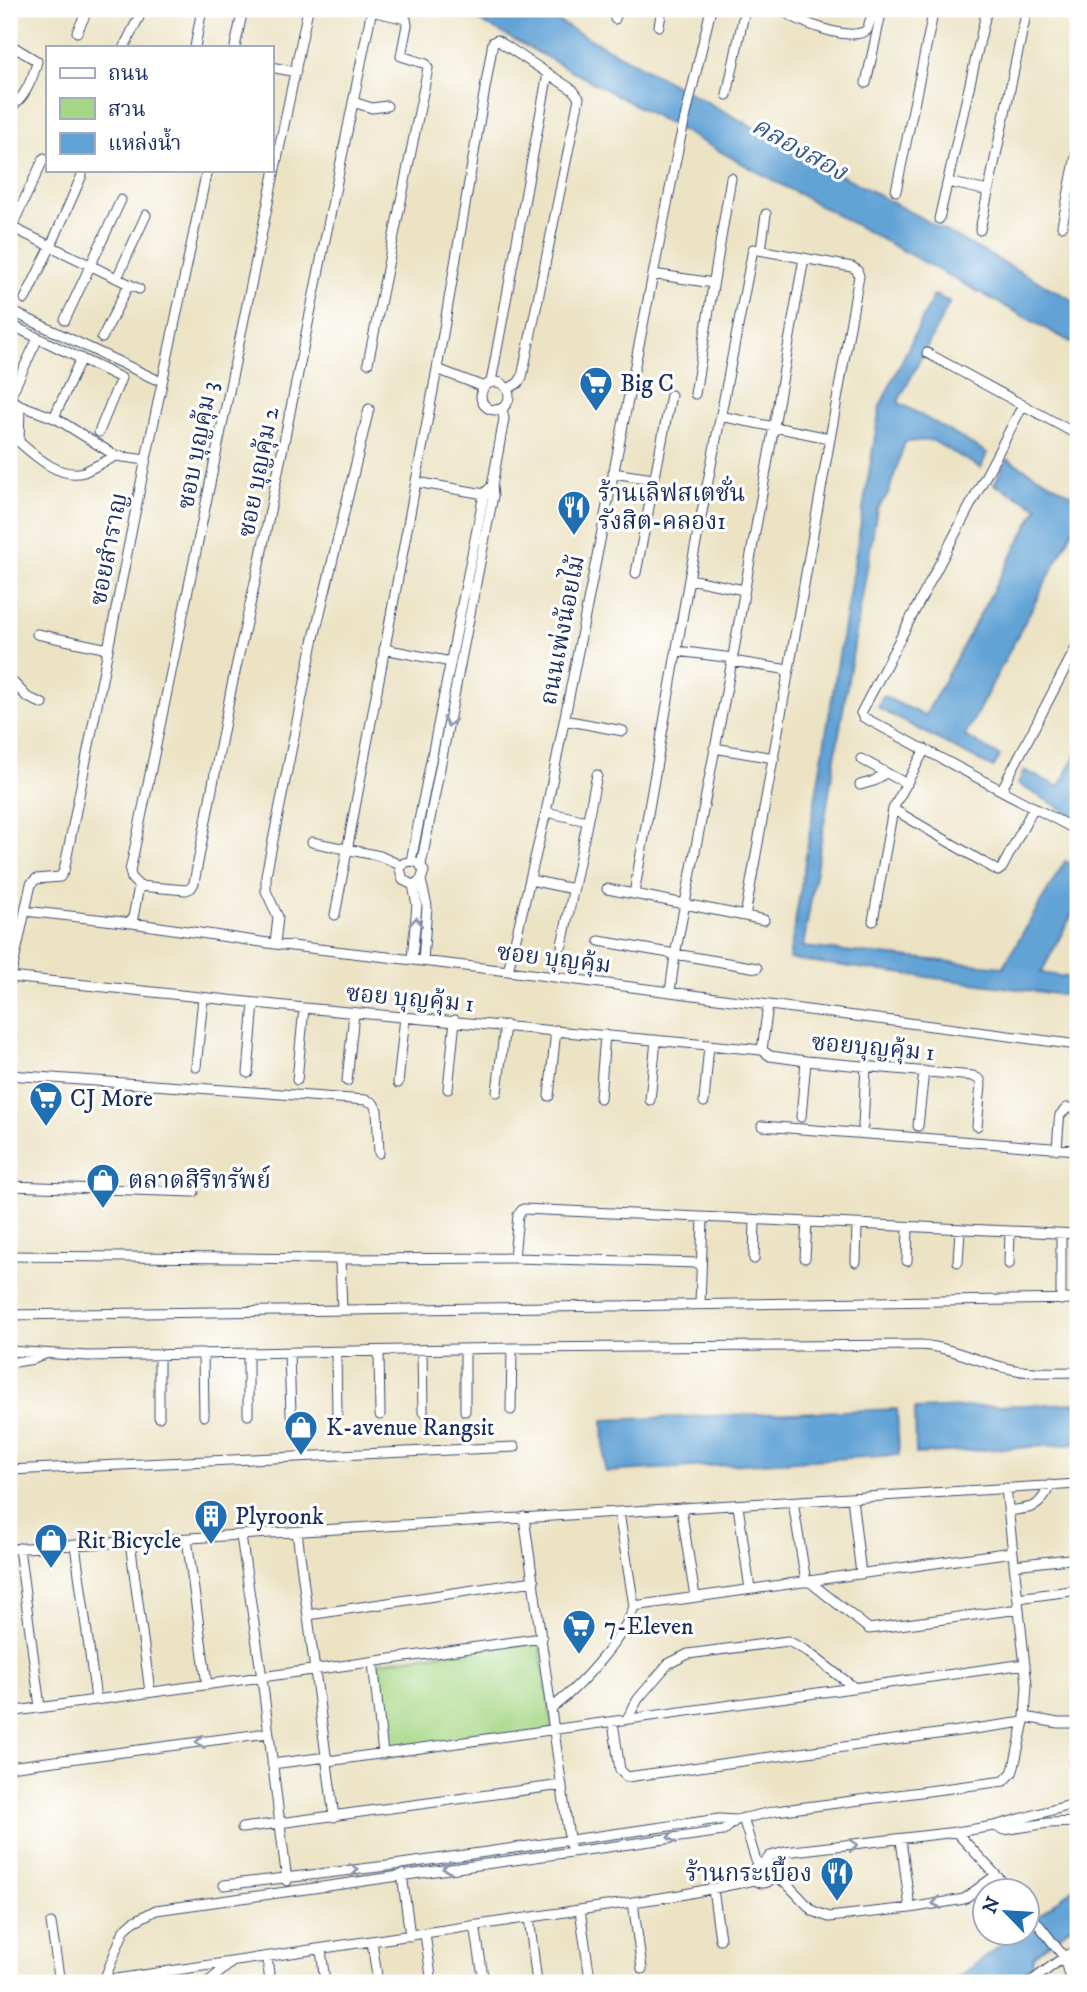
<svg xmlns="http://www.w3.org/2000/svg" width="1087" height="1992" viewBox="0 0 1087 1992" font-family="'IM FELL DW Pica','Noto Serif Thai',serif">
  <style>
    .green { fill: #a6d785; stroke: #608372; stroke-width: 2 }
    .water { fill: #62a3d5; stroke: #3e699a; stroke-width: 2 }
    .lines { fill: none; stroke-linecap: round; stroke-linejoin: round }
    .minor-casing { stroke: #3a4a6d; stroke-width: 11 }
    .minor { stroke: #fff; stroke-width: 9 }
    .oneway { stroke: #8d97ae }
    .labels { text-anchor: middle; stroke-width: 6; stroke-linejoin: round; paint-order: stroke }
    .poi-label { font-size: 24px; fill: #1b2f5e; stroke: #fff; text-anchor: start }
    .street-label { font-size: 24px; fill: #1b2f5e; stroke: #fff }
    .water-label { font-size: 26px; font-style: italic; fill: #375d8e; stroke: #fff }
  </style>
  <rect width="100%" height="100%" fill="#fff"/>
  <filter id="ink" filterUnits="userSpaceOnUse"><feTurbulence type="fractalNoise" baseFrequency=".0143" numOctaves="2"/><feDisplacementMap in="SourceGraphic" scale="14" xChannelSelector="R" yChannelSelector="G"/><feConvolveMatrix kernelMatrix="1 2 1 2 8 2 1 2 1" color-interpolation-filters="sRGB"/></filter>
  <filter id="wash" filterUnits="userSpaceOnUse"><feTurbulence type="fractalNoise" baseFrequency=".00686" numOctaves="4" result="noise"/><feDisplacementMap in="SourceGraphic" scale="28" xChannelSelector="R" yChannelSelector="G"/><feGaussianBlur stdDeviation="1.57" result="paint"/><feColorMatrix in="noise" values="0 0 0 0 0 0 0 0 0 0 0 0 0 0 0 0 0 1.4 0 .05"/><feComposite in="paint" operator="in"/></filter>
  <g filter="url(#wash)">
    <rect width="100%" height="100%" fill="#ece3c4"/>
    <path class="green" d="M539,1640l14,90 -162,26 -13,-94z"/>
    <path class="water" d="M458,9h77l543,294v43z
      M934,295l16,7 -52,100 89,51 -6,15 -50,-28 -26,2 -17,52 -11,15 -74,438 200,20 62,-106 13,6v36l-37,70 37,6v18l-289,-38 91,-553z
      M1007,459l71,39v34l-5,-2 -108,206 35,20 -7,12 -115,-60 5,-12 42,20 113,-209 -44,-23z
      M1078,752v66l-60,-34 6,-14 35,17z
      M1078,1403v41l-162,10 -1,-45z
      M897,1409l2,46 -294,17 -2,-52z
      M1078,1885v36l-45,35 -1,13 -20,14h-61l66,-50 11,-1v-8z"/>
  </g>
  <g filter="url(#ink)">
    <g class="lines">
      <defs>
        <path id="minor" d="M780,9c17,12 69,34 87,21l7,-21
          M615,19l2,-10
          M659,26l3,-17
          M77,32l11,-23
          M9,44l28,17c-3,15 -14,42 -28,46
          M124,47l19,-38
          M195,47l7,-38
          M235,47l8,-38
          M271,67l25,5
          M866,83l16,-74
          M727,95l18,-86
          M353,102l19,6 15,-2
          M948,182l40,9
          M896,191l38,-182
          M939,219l48,-210
          M9,226l130,63
          M1062,226l16,-80
          M10,230l34,-72
          M980,230l47,-221
          M753,249l99,18 5,3 2,6 -114,640 -111,-22 55,-315z
          M761,250l5,-36
          M653,274l60,9
          M117,278l29,-63
          M25,299l26,-53 31,-71
          M9,310l146,69
          M65,320l56,-120
          M9,324l112,54 -22,54
          M102,338l27,-54
          M927,353l151,82
          M368,363l60,-295 -2,-4 -25,-8 6,-31 -1,-6 -35,-8
          M437,369l47,18
          M481 396a14 14 0 1 1 28 0a14 14 0 1 1-28 0Z
          M491,382l57,-309
          M13,391l25,-53
          M695,394l36,-216
          M9,398l11,7 -1,37c17,15 41,37 65,30l32,-16 30,4
          M20,405l37,14 59,37
          M1023,405l-162,308 2,4 215,114
          M56,413l25,-55
          M720,416l109,22
          M613,473l40,6
          M416,482l74,13
          M636,573l35,-178
          M689,579l55,11
          M37,634l71,15
          M384,649l67,13
          M677,651l56,7
          M732,661l57,9
          M9,678l18,19 16,7
          M564,720l59,11
          M714,748l60,10
          M925,749l-32,60 105,62 4,-3 32,-61
          M861,759l46,25
          M860,785l14,-4 11,-8
          M1002,789l76,-145
          M546,812l41,9
          M312,842l68,14 22,10
          M411,861l8,2 5,8 -3,9 -8,5 -10,-5 -3,-11 4,-6 7,-2 73,-367 8,-8
          M421,865l72,-369 -1,-10 12,-67 -2,-11
          M421,880l6,26 -4,55
          M530,880l43,9
          M139,886l47,4 5,-2 3,-5 37,-193 29,-130 112,-551
          M139,886l-7,-7 -2,-8 178,-862
          M607,889l27,5
          M25,911l107,12 143,21 233,27 570,74
          M335,915l102,-546 56,-327 4,-2 76,50 6,8 -57,279 -4,6 -10,6
          M745,916l19,4
          M873,921l20,-112
          M132,923l7,-37
          M599,941l158,27
          M275,944l3,-27 -12,-26v-16l47,-233 56,-233
          M562,945l35,-170
          M412,959l5,-54 -4,-20
          M508,971l38,-159 133,-668 32,-135
          M10,977l294,31 458,42 6,-45
          M9,984l22,-100 5,-5 24,-2 4,-6 78,-393 65,-308
          M670,992l5,-37 57,-294 72,-403
          M762,1050l8,6 36,5 167,15 7,4 1,5 -4,41
          M196,1067l7,-69
          M248,1073l6,-70
          M9,1075l357,25 7,3 4,7 2,43
          M297,1080l7,-72
          M347,1081l7,-68
          M398,1083l7,-66
          M448,1089l7,-69
          M497,1092l8,-67
          M549,1096l7,-66
          M600,1098l5,-63
          M650,1100l6,-60
          M704,1102l5,-57
          M801,1117l5,-56
          M762,1126l316,24
          M863,1126l3,-60
          M918,1126l6,-55
          M1057,1149l2,-27 1,-7 7,-7h11
          M9,1186l185,6
          M9,1256l331,3
          M514,1258l186,5
          M805,1258l2,-36
          M754,1259l1,-39
          M907,1261l1,-34
          M856,1262l1,-37
          M958,1262l2,-32
          M1009,1264l1,-32
          M1061,1300v-66
          M700,1304l3,-86
          M342,1310l-2,-51 174,-1 4,-43 5,-6 555,25
          M9,1315l1069,-16
          M465,1349v62
          M422,1350l1,62
          M9,1351l79,5 424,-8 408,-3c31,2 56,16 86,23 23,6 48,4 72,4
          M379,1352l1,63
          M203,1353l1,63
          M248,1353v62
          M289,1353l2,61
          M336,1353l1,62
          M159,1354v63
          M9,1363l25,-4 11,-5
          M511,1410l1,-62
          M9,1470l506,-23
          M852,1498l9,76
          M793,1502l13,80
          M738,1506l12,83
          M681,1508l14,89
          M1008,1511c26,-4 30,-1 42,-26
          M524,1517l46,328
          M297,1532l37,285
          M241,1536l21,142 25,203
          M187,1539l20,146
          M130,1542l20,150
          M75,1545l21,154
          M19,1548l21,159
          M9,1549l1069,-65
          M1014,1565l64,-7
          M810,1582l59,47 150,-20
          M1018,1598l60,-8
          M634,1606l378,-54
          M308,1615l226,-34
          M373,1662l10,92
          M551,1708c25,-17 75,-72 83,-102l-15,-93
          M9,1712l533,-74
          M1025,1717l33,6h20
          M627,1719l11,-20 30,-35 20,-10 100,-13 17,9 50,38
          M613,1722l7,48 7,7 397,-55
          M328,1761l697,-97
          M272,1764l55,-7
          M1074,1764l4,-18
          M9,1767l259,-34
          M743,1818l14,46
          M994,1826l10,4 44,-7 30,-1
          M242,1828l320,-43
          M956,1832l38,-6 84,-23
          M901,1840l9,68
          M753 1873a10 10 0 1 1 20 0a10 10 0 1 1-20 0Z
          M764,1863l6,-7 15,-4 171,-20 54,58
          M402,1874l8,62
          M772,1876l14,7 27,28 16,6 81,-9 54,-9 32,-24
          M224,1885l163,-19 332,-47 17,1
          M713,1889l7,50
          M633,1902l9,67
          M580,1910l10,69
          M1028,1911l36,46 7,26
          M529,1917l8,66
          M51,1923l9,60
          M475,1925l9,58
          M425,1934l7,49
          M372,1942l6,41
          M321,1949l4,34
          M267,1957l3,26
          M89,1983l591,-88 75,-15
          M103,1983l21,-53 9,-8 23,-12 567,-79 13,-11 40,-9 228,-30 8,-8 2,-6 11,-50 2,-32 -21,-197
          M207,1983l25,-21
          M1029,1983l35,-26 14,-8"/>
      </defs>
      <use href="#minor" class="minor-casing"/>
      <use href="#minor" class="minor"/>
    </g>
    <defs><path id="oneway-chevron" d="M-2-3.5L2.5 0L-2 3.5" fill="none" stroke-width="1.6" stroke-linecap="round" stroke-linejoin="round" transform="scale(1.75)"/></defs>
    <g class="oneway">
      <use href="#oneway-chevron" transform="translate(449 722) rotate(101)"/>
      <use href="#oneway-chevron" transform="translate(416 922) rotate(-85)"/>
      <use href="#oneway-chevron" transform="translate(200 1742) rotate(173)"/>
      <use href="#oneway-chevron" transform="translate(672 1837) rotate(172)"/>
      <use href="#oneway-chevron" transform="translate(853 1845) rotate(-6)"/>
      <use href="#oneway-chevron" transform="translate(447 1868) rotate(172)"/>
      <use href="#oneway-chevron" transform="translate(354 1870) rotate(-7)"/>
      <use href="#oneway-chevron" transform="translate(937 1903) rotate(171)"/>
    </g>
  </g>
  <defs>
    <symbol id="supermarket-pin" viewBox="-11 -11 22 30"><path d="M0 17L-7.5 6A9.5 9.5 0 1 1 7.5 6Z" fill="#1f6fb2" stroke="#fff"/><path d="M-6-5.5h2.5l.6 2H6L4.5 2H-2.5L-4.4-4H-6ZM-1.5 3.2a1.3 1.3 0 1 0 .1 0ZM3 3.2a1.3 1.3 0 1 0 .1 0Z" fill="#fff"/></symbol>
    <symbol id="restaurant-pin" viewBox="-11 -11 22 30"><path d="M0 17L-7.5 6A9.5 9.5 0 1 1 7.5 6Z" fill="#1f6fb2" stroke="#fff"/><path d="M-5-6h1v4h1v-4h1v4h1v-4h1v5L-1.5 .5V6h-2V.5L-5-1ZM5-6V6H3V1.5H1.5Q1.5-4 5-6Z" fill="#fff"/></symbol>
    <symbol id="shop-pin" viewBox="-11 -11 22 30"><path d="M0 17L-7.5 6A9.5 9.5 0 1 1 7.5 6Z" fill="#1f6fb2" stroke="#fff"/><path d="M-5-2.5h2.3a2.7 3.5 0 0 1 5.4 0H5L5.5 6h-11ZM-1.5-2.5h3a1.5 2.3 0 0 0-3 0Z" fill="#fff"/></symbol>
    <symbol id="building-pin" viewBox="-11 -11 22 30"><path d="M0 17L-7.5 6A9.5 9.5 0 1 1 7.5 6Z" fill="#1f6fb2" stroke="#fff"/><path d="M-4-6H4V6H1V3H-1V6H-4ZM-2.5-4.3h1.7v1.8h-1.7ZM.8-4.3h1.7v1.8H.8ZM-2.5-1h1.7V.8h-1.7ZM.8-1h1.7V.8H.8Z" fill="#fff"/></symbol>
  </defs>
  <g fill-rule="evenodd">
    <use href="#supermarket-pin" x="577" y="364" width="38" height="52"/>
    <use href="#restaurant-pin" x="555" y="488" width="38" height="52"/>
    <use href="#supermarket-pin" x="27" y="1079" width="38" height="52"/>
    <use href="#shop-pin" x="84" y="1161" width="38" height="52"/>
    <use href="#shop-pin" x="282" y="1408" width="38" height="52"/>
    <use href="#building-pin" x="192" y="1497" width="38" height="52"/>
    <use href="#shop-pin" x="32" y="1521" width="38" height="52"/>
    <use href="#supermarket-pin" x="560" y="1607" width="38" height="52"/>
    <use href="#restaurant-pin" x="818" y="1854" width="38" height="52"/>
  </g>
  <g class="labels">
    <g class="poi-label">
      <text x="620" y="391">Big C</text>
      <text x="598" y="501">ร้านเลิฟสเตชั่น<tspan x="598" dy="28">รังสิต-คลอง1</tspan></text>
      <text x="70" y="1106">CJ More</text>
      <text x="128" y="1188">ตลาดสิริทรัพย์</text>
      <text x="326" y="1435">K-avenue Rangsit</text>
      <text x="235" y="1524">Plyroonk</text>
      <text x="76" y="1548">Rit Bicycle</text>
      <text x="604" y="1634">7-Eleven</text>
      <text x="812" y="1881" text-anchor="end">ร้านกระเบื้อง</text>
    </g>
    <g class="street-label">
      <text transform="translate(197 445) rotate(-79)" y="8">ซอบ บุญคุ้ม 3</text>
      <text transform="translate(258 472) rotate(-79)" y="8">ซอย บุญคุ้ม 2</text>
      <text transform="translate(108 549) rotate(-79)" y="8">ซอยสำราญ</text>
      <text transform="translate(562 630) rotate(-79)" y="8">ถนนเพ่งน้อยไม้</text>
      <text transform="translate(554 958) rotate(7)" y="8">ซอย บุญคุ้ม</text>
      <text transform="translate(410 998) rotate(5)" y="8">ซอย บุญคุ้ม 1</text>
      <text transform="translate(873 1047) rotate(5)" y="8">ซอยบุญคุ้ม 1</text>
    </g>
    <g class="water-label">
      <text transform="translate(800 148) rotate(29)" y="9">คลองสอง</text>
    </g>
  </g>
  <rect width="1087" height="1992" fill="none" stroke="#fff" stroke-width="35"/>
  <rect x="46" y="46" width="228" height="126" fill="#ffffff" stroke="#a4acbf" stroke-width="2"/>
  <rect x="60" y="68" width="35" height="10" fill="#ffffff" stroke="#a4acbf" stroke-width="2"/>
  <text x="108" y="80" font-size="21" fill="#1b2f5e">ถนน</text>
  <rect x="60" y="98" width="35" height="21" fill="#a6d785" stroke="#a4acbf" stroke-width="2"/>
  <text x="108" y="116" font-size="21" fill="#1b2f5e">สวน</text>
  <rect x="60" y="133" width="35" height="21" fill="#62a3d5" stroke="#a4acbf" stroke-width="2"/>
  <text x="108" y="150" font-size="21" fill="#1b2f5e">แหล่งน้ำ</text>
  <g transform="translate(1006 1912) rotate(295)"><circle r="33" fill="#ffffff" stroke="#a4acbf" stroke-width="2"/>
  <path d="M0-5L12 26L0 18L-12 26Z" fill="#1f6fb2"/>
  <text y="-10" font-size="19" font-weight="bold" text-anchor="middle" fill="#1b2f5e">N</text>
  </g>
</svg>
